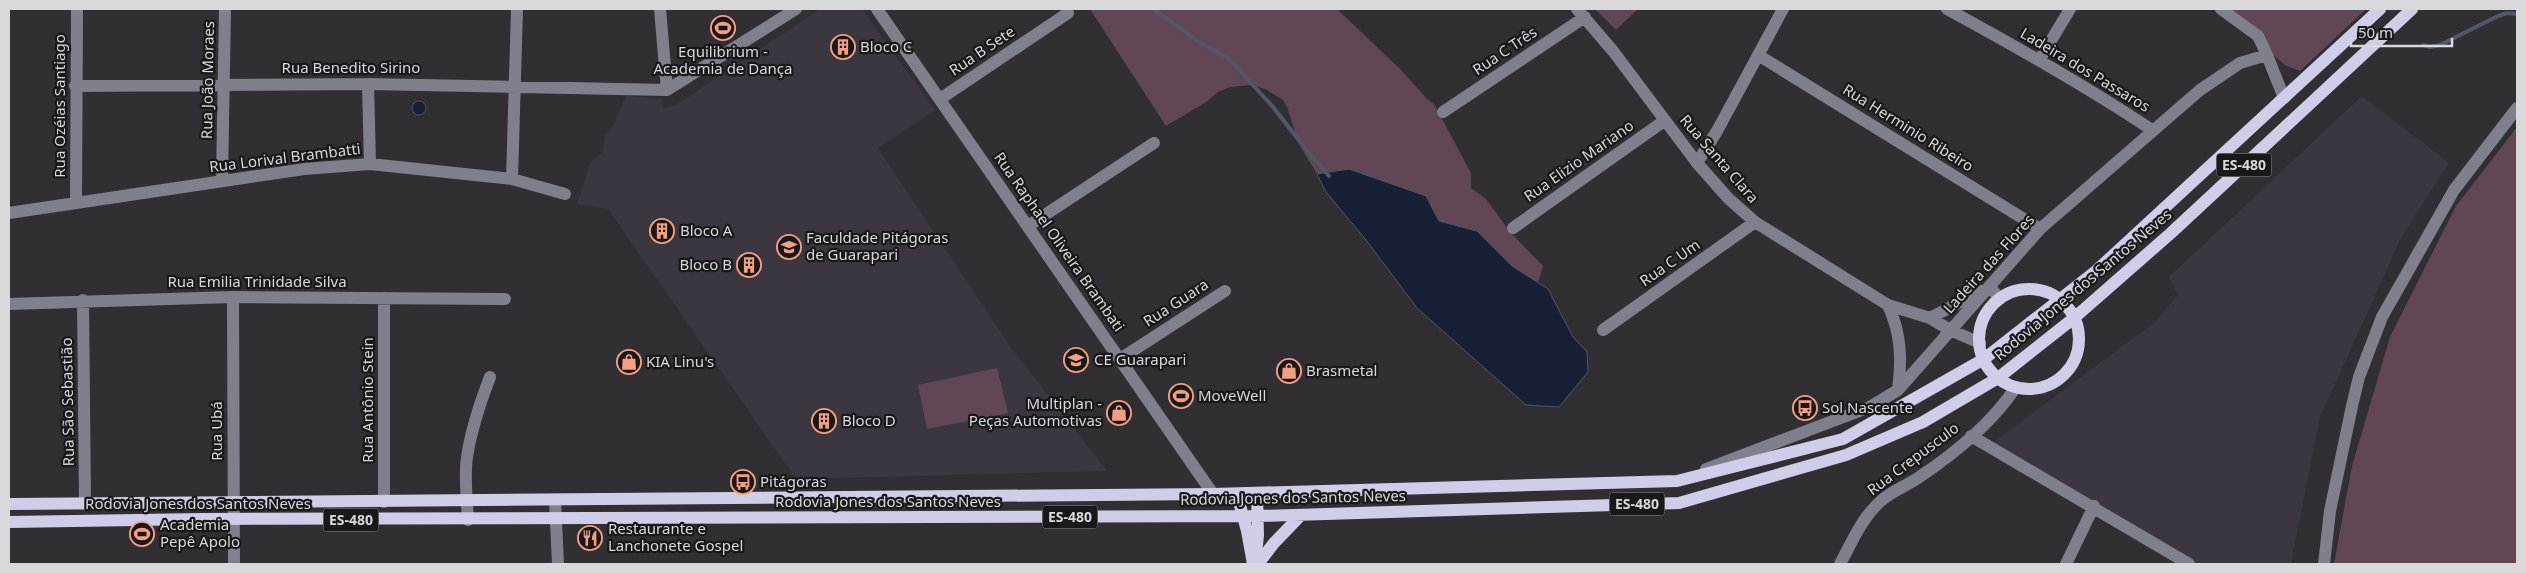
<svg xmlns="http://www.w3.org/2000/svg" width="2526" height="573" viewBox="0 0 2526 573" font-family="'Noto Sans',sans-serif">
  <style>
    .built { fill: #3c3641 }
    .green { fill: #614755 }
    .water { fill: #191f35; stroke: #535667 }
    .lines { fill: none; stroke-linecap: round; stroke-linejoin: round }
    .stream { stroke: #535667; stroke-width: 4 }
    .minor { stroke: #807f8c; stroke-width: 12 }
    .major { stroke: #d0cde9; stroke-width: 12 }
    .labels { text-anchor: middle; stroke-width: 4.5; stroke-linejoin: round; paint-order: stroke }
    .shield { fill: #19181a; stroke: #9f9ea1; stroke-width: 1 }
    .shield-label { font-size: 14px; font-weight: bold; fill: #d9d8db }
    .poi-label { font-size: 15px; fill: #d9d8db; stroke: #19181a; text-anchor: start }
    .street-label { font-size: 15px; fill: #d9d8db; stroke: #19181a }
  </style>
  <rect width="100%" height="100%" fill="#312f34"/>
  <path class="built" d="M820,9h42l73,101 -57,38 135,202 94,121 -311,8 -188,-270 -31,-5 14,-43 12,-9 2,-18 7,-6 14,-32 36,3 2,9 12,-3z
    M2362,96l87,67 -47,73 -82,181 -29,147h-111l-196,-115 171,-127 23,-27 -9,-18z"/>
  <path class="green" d="M1090,9h247l64,61 25,28 8,6 37,69v15l15,11 24,33 33,34 -5,17 -26,-17 -35,-35 -38,-10 -13,-25 -77,-27 -32,5 -18,-30 -12,-37 -4,-7 -18,-11 -15,-4 -20,2 -12,5 -12,10 -40,24z
    M1595,9h43l-22,21z
    M2220,9h146l-66,62 -15,-6z
    M2517,127v437h-183l18,-98 38,-129 66,-131z
    M997,368l11,45 -81,16 -9,-44z"/>
  <path class="water" d="M412 108a7 7 0 1 1 14 0a7 7 0 1 1-14 0Z
    M1349,169l77,27 13,25 38,10 35,35 36,23 25,48 14,15 1,20 -29,35 -33,-2 -109,-97 -51,-68 -40,-48 -9,-18z"/>
  <g class="lines">
    <path class="stream" d="M1153,9l48,34 28,16 44,48 32,41 24,28
      M2423,45l7,2 10,-2 58,-29 9,-3 10,1"/>
    <path class="minor" d="M660,9l7,81
      M877,9l336,485
      M1577,9l36,42 84,112 31,35 27,24 133,83 42,13 20,12 30,13
      M1947,9c70,38 139,77 205,121
      M2221,9l37,27 9,19
      M1758,55l282,174
      M2040,59l30,-50
      M368,84l2,80
      M75,86l293,-2 299,6
      M667,90l129,-81
      M940,99l128,-86
      M1443,112l142,-95
      M1697,163l20,-32 66,-122
      M512,179l5,-170
      M222,181l3,-172
      M76,203l1,-194
      M9,213l295,-44 66,-5 142,15 53,15
      M1028,226l126,-83
      M1513,228l151,-107
      M1990,287l10,12
      M233,297l1,267
      M83,300l2,204
      M9,304l224,-7 272,2
      M1888,305c13,28 14,54 10,85
      M1930,318l51,-27
      M1603,330l152,-108
      M1120,359l105,-68
      M1971,436l218,128
      M1706,469l164,-62 28,-17 142,-161 160,-139 40,-27 27,-8 17,43
      M555,500l3,64
      M384,502v-204
      M468,520c-1,-21 -4,-42 -1,-63 4,-27 13,-54 23,-80
      M1840,564c12,-22 22,-47 42,-64 10,-9 24,-14 36,-22 36,-24 74,-55 98,-91
      M2066,564l28,-58
      M2324,564l6,-53 22,-105 7,-29 23,-60 72,-127 63,-82"/>
    <path class="major" d="M1979 339a50 50 0 1 1 100 0a50 50 0 1 1-100 0Z
      M1237,494l10,37 6,33
      M9,504l1204,-10 464,-13 166,-42 141,-80 112,-88 284,-262
      M9,522l194,-3 1055,-3 421,-13 167,-48 77,-33 75,-44 76,-60 97,-85 241,-224
      M1256,554l2,-19 -1,-42
      M1258,564l16,-21 27,-28"/>
  </g>
  <defs>
    <symbol id="stadium-ring" viewBox="-11 -11 22 22"><circle r="9.5" fill="#19181a" stroke="#f39f83" stroke-width="1.5"/><path d="M0-5a6.5 5 0 1 0 0 10a6.5 5 0 1 0 0-10ZM-3.5-1.8h7v3.6h-7Z" fill="#f39f83"/></symbol>
    <symbol id="building-ring" viewBox="-11 -11 22 22"><circle r="9.5" fill="#19181a" stroke="#f39f83" stroke-width="1.5"/><path d="M-4-6H4V6H1V3H-1V6H-4ZM-2.5-4.3h1.7v1.8h-1.7ZM.8-4.3h1.7v1.8H.8ZM-2.5-1h1.7V.8h-1.7ZM.8-1h1.7V.8H.8Z" fill="#f39f83"/></symbol>
    <symbol id="university-ring" viewBox="-11 -11 22 22"><circle r="9.5" fill="#19181a" stroke="#f39f83" stroke-width="1.5"/><path d="M0-5L7-2L0 1L-7-2ZM-4 1L0 2.5L4 1V4Q0 6-4 4Z" fill="#f39f83"/></symbol>
    <symbol id="school-ring" viewBox="-11 -11 22 22"><circle r="9.5" fill="#19181a" stroke="#f39f83" stroke-width="1.5"/><path d="M0-5L7-2L0 1L-7-2ZM-4 1L0 2.5L4 1V4Q0 6-4 4Z" fill="#f39f83"/></symbol>
    <symbol id="shop-ring" viewBox="-11 -11 22 22"><circle r="9.5" fill="#19181a" stroke="#f39f83" stroke-width="1.5"/><path d="M-5-2.5h2.3a2.7 3.5 0 0 1 5.4 0H5L5.5 6h-11ZM-1.5-2.5h3a1.5 2.3 0 0 0-3 0Z" fill="#f39f83"/></symbol>
    <symbol id="bus-ring" viewBox="-11 -11 22 22"><circle r="9.5" fill="#19181a" stroke="#f39f83" stroke-width="1.5"/><path d="M-5-6H5V4H4V6H2V4H-2V6H-4V4H-5ZM-3.5-4V0h7V-4ZM-3.5 1.2v1.5H-2V1.2ZM2 1.2v1.5H3.5V1.2Z" fill="#f39f83"/></symbol>
    <symbol id="restaurant-ring" viewBox="-11 -11 22 22"><circle r="9.5" fill="#19181a" stroke="#f39f83" stroke-width="1.5"/><path d="M-5-6h1v4h1v-4h1v4h1v-4h1v5L-1.5 .5V6h-2V.5L-5-1ZM5-6V6H3V1.5H1.5Q1.5-4 5-6Z" fill="#f39f83"/></symbol>
  </defs>
  <g fill-rule="evenodd">
    <use href="#stadium-ring" x="709" y="14" width="28" height="28"/>
    <use href="#building-ring" x="829" y="33" width="28" height="28"/>
    <use href="#building-ring" x="648" y="217" width="28" height="28"/>
    <use href="#university-ring" x="775" y="233" width="28" height="28"/>
    <use href="#building-ring" x="735" y="251" width="28" height="28"/>
    <use href="#school-ring" x="1062" y="346" width="28" height="28"/>
    <use href="#shop-ring" x="615" y="348" width="28" height="28"/>
    <use href="#shop-ring" x="1275" y="357" width="28" height="28"/>
    <use href="#stadium-ring" x="1167" y="382" width="28" height="28"/>
    <use href="#bus-ring" x="1791" y="394" width="28" height="28"/>
    <use href="#shop-ring" x="1105" y="399" width="28" height="28"/>
    <use href="#building-ring" x="810" y="407" width="28" height="28"/>
    <use href="#bus-ring" x="729" y="468" width="28" height="28"/>
    <use href="#stadium-ring" x="128" y="520" width="28" height="28"/>
    <use href="#restaurant-ring" x="576" y="524" width="28" height="28"/>
  </g>
  <g class="labels">
    <g class="shield">
      <rect x="2216.5" y="153.5" width="55" height="23" rx="4"/>
      <rect x="1609.5" y="492.5" width="55" height="23" rx="4"/>
      <rect x="1042.5" y="505.5" width="55" height="23" rx="4"/>
      <rect x="323.5" y="508.5" width="55" height="23" rx="4"/>
    </g>
    <g class="shield-label">
      <text x="2244" y="170">ES-480</text>
      <text x="1637" y="509">ES-480</text>
      <text x="1070" y="522">ES-480</text>
      <text x="351" y="525">ES-480</text>
    </g>
    <g class="poi-label">
      <text x="860" y="52">Bloco C</text>
      <text x="723" y="57" text-anchor="middle">Equilibrium -<tspan x="723" dy="17">Academia de Dança</tspan></text>
      <text x="680" y="236">Bloco A</text>
      <text x="806" y="243">Faculdade Pitágoras<tspan x="806" dy="17">de Guarapari</tspan></text>
      <text x="732" y="270" text-anchor="end">Bloco B</text>
      <text x="1094" y="365">CE Guarapari</text>
      <text x="646" y="367">KIA Linu's</text>
      <text x="1306" y="376">Brasmetal</text>
      <text x="1198" y="401">MoveWell</text>
      <text x="1102" y="409" text-anchor="end">Multiplan -<tspan x="1102" dy="17">Peças Automotivas</tspan></text>
      <text x="1822" y="413">Sol Nascente</text>
      <text x="842" y="426">Bloco D</text>
      <text x="760" y="487">Pitágoras</text>
      <text x="160" y="530">Academia<tspan x="160" dy="17">Pepê Apolo</tspan></text>
      <text x="608" y="534">Restaurante e<tspan x="608" dy="17">Lanchonete Gospel</tspan></text>
    </g>
    <g class="street-label">
      <text transform="translate(982 51) rotate(-34)" y="5">Rua B Sete</text>
      <text transform="translate(1505 51) rotate(-34)" y="5">Rua C Três</text>
      <text x="351" y="73">Rua Benedito Sirino</text>
      <text transform="translate(2085 70) rotate(31)" y="5">Ladeira dos Passaros</text>
      <text transform="translate(208 80) rotate(-89)" y="5">Rua João Moraes</text>
      <text transform="translate(60 106) rotate(-90)" y="5">Rua Ozéias Santiago</text>
      <text transform="translate(1908 128) rotate(32)" y="5">Rua Herminio Ribeiro</text>
      <text transform="translate(285 158) rotate(-7)" y="5">Rua Lorival Brambatti</text>
      <text transform="translate(1719 159) rotate(49)" y="5">Rua Santa Clara</text>
      <text transform="translate(1579 161) rotate(-35)" y="5">Rua Elizio Mariano</text>
      <text transform="translate(1059 242) rotate(55)" y="5">Rua Raphael Oliveira Brambati</text>
      <text transform="translate(1670 263) rotate(-35)" y="5">Rua C Um</text>
      <text transform="translate(1989 264) rotate(-48)" y="5">Ladeira das Flores</text>
      <text x="257" y="287">Rua Emilia Trinidade Silva</text>
      <text transform="translate(2083 285) rotate(-40)" y="5">Rodovia Jones dos Santos Neves</text>
      <text transform="translate(1176 303) rotate(-33)" y="5">Rua Guara</text>
      <text transform="translate(368 400) rotate(-90)" y="5">Rua Antônio Stein</text>
      <text transform="translate(68 402) rotate(-91)" y="5">Rua São Sebastião</text>
      <text transform="translate(217 431) rotate(-90)" y="5">Rua Ubá</text>
      <text transform="translate(1913 459) rotate(-37)" y="5">Rua Crepusculo</text>
      <text transform="translate(1293 498) rotate(-1)" y="5">Rodovia Jones dos Santos Neves</text>
      <text x="888" y="507">Rodovia Jones dos Santos Neves</text>
      <text x="198" y="509">Rodovia Jones dos Santos Neves</text>
    </g>
  </g>
  <rect width="2526" height="573" fill="none" stroke="#d9d8db" stroke-width="20"/>
  <path d="M2351 38v8h101v-8" fill="none" stroke="#d9d8db" stroke-width="2.5"/>
  <text x="2358" y="38" font-size="15" fill="#d9d8db" stroke="#19181a" stroke-width="4" paint-order="stroke">50 m</text>
</svg>
